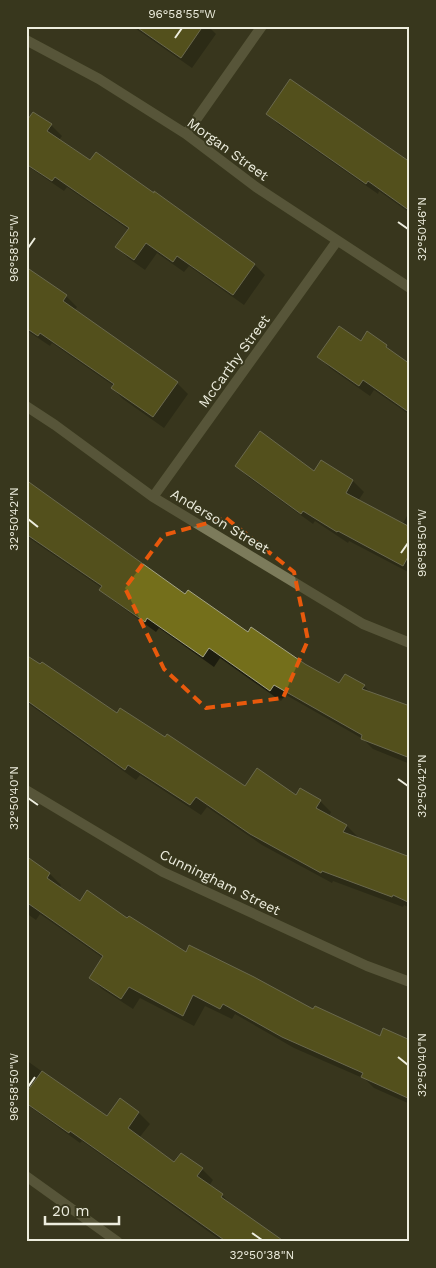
<svg xmlns="http://www.w3.org/2000/svg" width="436" height="1268" viewBox="0 0 436 1268" font-family="'Work Sans',sans-serif">
  <style>
    .shadow { fill: #0007 }
    .building { fill: #746f1b; stroke: #a5a486 }
    .lines { fill: none; stroke-linecap: round; stroke-linejoin: round }
    .minor { stroke: #7c7b5b; stroke-width: 10 }
    .marked { fill: none; stroke: #e8590c; stroke-width: 4; stroke-dasharray: 10 6; stroke-linejoin: round }
    .ticks { fill: none; stroke: #ededde; stroke-width: 2 }
    .labels { text-anchor: middle; stroke-width: 4; stroke-linejoin: round; paint-order: stroke }
    .street-label { font-size: 14px; fill: #ededde; stroke: #38371d }
    .neatline { fill: none; stroke: #ededde; stroke-width: 2 }
    .ticks-label { font-size: 12px; text-anchor: middle; fill: #ededde }
  </style>
  <rect width="100%" height="100%" fill="#38371d"/>
  <path class="shadow" d="M132,26h76l8,8 -24,34z
    M267,113l143,51v49l-31,-22 -1,3 -100,-70z
    M26,120l25,5 11,11 -3,4 195,124 11,11 -21,30 -55,-39 -5,6 -27,-19 -12,17 -17,-12 -11,-11 12,-17 -62,-43 -3,4 -38,-26z
    M26,268l40,28 11,11 -3,4 103,72 11,11 -24,34 -41,-29 -11,-11 2,-2 -62,-43 -2,3 -24,-16z
    M361,342l25,4 10,10 14,9v50l-36,-25 -4,6 -40,-28 -11,-11z
    M321,462l32,19 11,11 -6,9 44,24 5,-9 3,1v56l-61,-32 -1,2 -33,-22 -2,3 -65,-47 -11,-11 77,7z
    M26,482l159,113 63,38 92,52 24,1 7,7 39,15v56l-37,-15 -10,-10 -77,-44 -5,6 -61,-43 -6,9 -55,-39 -3,4 -44,-32 -11,-10 1,-2 -76,-52z
    M26,656l91,59 128,72 75,14 11,11 -2,4 18,10 11,11 -2,2 54,22v47l-6,-3 -1,2 -70,-26 -1,2 -70,-38 -55,-38 -6,8 -61,-40 -4,5 -110,-78z
    M26,858l24,16 11,11 -2,3 21,15 48,17 58,34 128,57 66,27 30,4v62l-36,-16 -9,-9 -71,-31 -59,-34 -3,5 -27,-13 -11,20 -54,-28 -7,11 -31,-20 -11,-11 12,-20 -63,-44 -4,6 -10,-7z
    M26,1060l81,58 13,-18 19,13 11,11 -11,14 36,26 27,5 11,11 -4,6 13,9 11,11 49,36h-59l-141,-101 -2,2 -54,-39z"/>
  <path class="building" d="M135,26h68l-22,32z
    M290,79l120,83v49l-42,-30 -2,3 -100,-70z
    M33,112l19,12 -5,7 43,29 6,-8 58,41v-2l101,73 -22,31 -56,-39 -4,6 -27,-19 -12,17 -19,-13 14,-19 -74,-51 -3,4 -26,-17v-47l2,2z
    M26,267l41,28 -4,6 115,81 -25,35 -42,-29 3,-4 -74,-51 -2,3 -12,-8z
    M339,326l22,15 6,-10 20,14 -1,2 24,17v49l-47,-33 -4,6 -42,-29z
    M260,431l54,40 7,-11 32,20 -7,13 64,34v26l-7,13 -65,-35 -1,1 -34,-21 -2,3 -66,-48z
    M26,480l159,114 3,-4 60,42 3,-5 54,37 34,19 6,-9 20,11 -3,4 48,17v52l-49,-19 1,-4 -88,-50 -4,6 -61,-43 -6,9 -56,-39 -2,4 -46,-32 3,-4 -76,-52z
    M26,655l14,9 2,-2 75,51 3,-5 45,29 2,-3 78,52 12,-18 39,27 4,-7 21,12 -5,8 31,17 -4,7 67,25v46l-17,-8 -1,2 -70,-26 -1,2 -71,-39 -54,-37 -6,8 -62,-40 -3,5 -99,-70z
    M26,856l24,17 -3,5 33,23 7,-11 40,28 2,-2 57,36 3,-7 65,32 59,32 2,-3 65,30 3,-8 27,12v59l-49,-22 2,-4 -81,-36 -59,-33 -3,5 -27,-14 -10,21 -54,-29 -8,12 -32,-21 14,-22 -74,-52 -3,4z
    M42,1071l65,45 13,-18 19,14 -11,16 46,34 7,-9 22,15 -6,8 26,18 -2,3 64,45h-58l-157,-111 -1,2 -43,-30v-10z"/>
  <g class="lines">
    <path class="minor" d="M26,40l73,39 87,55 70,53 154,101
      M186,134l76,-108
      M26,406l29,19 98,72 210,127 47,19
      M153,497l184,-256
      M26,790l137,82 204,94 43,16
      M26,1176l92,66"/>
  </g>
  <path d="M0 0H436V1268H0ZM226,518l68,54 14,68 -25,58 -77,10 -42,-39 -39,-81 39,-53z" fill="#38371d" fill-opacity=".55" fill-rule="evenodd"/>
  <path class="marked" d="M226,518l68,54 14,68 -25,58 -77,10 -42,-39 -39,-81 39,-53z"/>
  <path class="ticks" d="M175,38l7,-10M398,222l10,7M28,248l7,-10M28,519l10,8M401,553l7,-10M398,779l10,7M28,798l10,7M398,1057l10,8M28,1087l7,-10M252,1233l10,7"/>
  <g class="labels">
    <g class="street-label">
      <text transform="translate(228 149) rotate(36)" y="5">Morgan Street</text>
      <text transform="translate(234 361) rotate(-54)" y="5">McCarthy Street</text>
      <text transform="translate(220 521) rotate(31)" y="5">Anderson Street</text>
      <text transform="translate(220 882) rotate(26)" y="5">Cunningham Street</text>
    </g>
  </g>
  <rect width="436" height="1268" fill="none" stroke="#38371d" stroke-width="55"/>
  <path d="M45 1216v8h74v-8" fill="none" stroke="#ededde" stroke-width="2.5"/>
  <text x="52" y="1216" font-size="15" fill="#ededde" stroke="#38371d" stroke-width="4" paint-order="stroke">20 m</text>
  <rect x="28" y="28" width="380" height="1212" class="neatline"/>
  <g class="ticks-label">
    <text x="182" y="18">96°58'55"W</text>
    <text transform="translate(422 229) rotate(-90)" y="4">32°50'46"N</text>
    <text transform="translate(14 248) rotate(-90)" y="4">96°58'55"W</text>
    <text transform="translate(14 519) rotate(-90)" y="4">32°50'42"N</text>
    <text transform="translate(422 543) rotate(-90)" y="4">96°58'50"W</text>
    <text transform="translate(422 786) rotate(-90)" y="4">32°50'42"N</text>
    <text transform="translate(14 798) rotate(-90)" y="4">32°50'40"N</text>
    <text transform="translate(422 1065) rotate(-90)" y="4">32°50'40"N</text>
    <text transform="translate(14 1087) rotate(-90)" y="4">96°58'50"W</text>
    <text x="262" y="1259">32°50'38"N</text>
  </g>
</svg>
